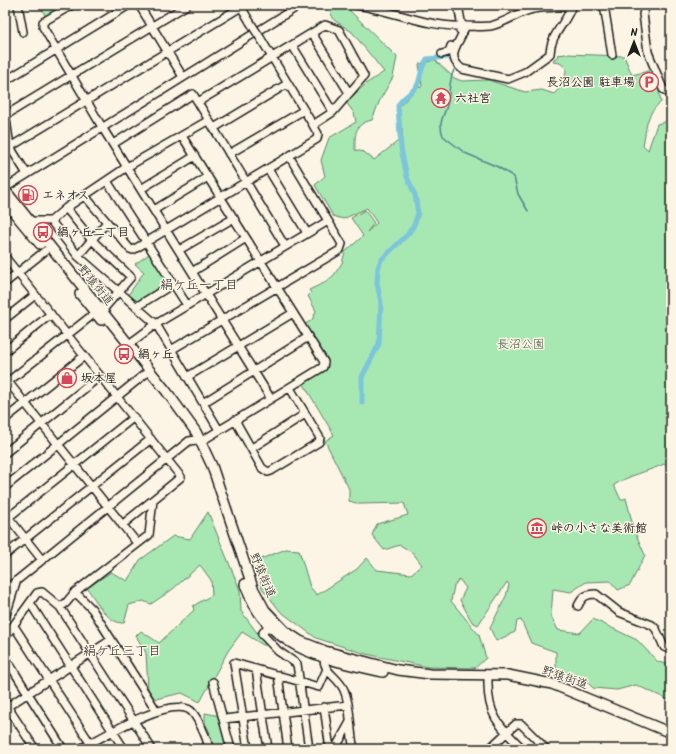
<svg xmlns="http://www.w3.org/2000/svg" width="676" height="754" viewBox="0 0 676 754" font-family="Kalam,'Klee One',sans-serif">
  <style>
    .green { fill: #a7e8b2; stroke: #628267 }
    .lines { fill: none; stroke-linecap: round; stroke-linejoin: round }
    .stream { stroke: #55818f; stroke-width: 1.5 }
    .canal { stroke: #7bc5db; stroke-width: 5 }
    .minor-casing { stroke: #1c1c1c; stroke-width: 10 }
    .major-casing { stroke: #1c1c1c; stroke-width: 12 }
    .minor { stroke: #fcf5e5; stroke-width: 7 }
    .major { stroke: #fcf5e5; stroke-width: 9 }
    .minor-bridge-casing { stroke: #1c1c1c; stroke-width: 10; stroke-linecap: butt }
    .minor-bridge { stroke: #fcf5e5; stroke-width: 7 }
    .labels { text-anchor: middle; stroke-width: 3; stroke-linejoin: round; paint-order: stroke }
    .poi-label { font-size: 12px; font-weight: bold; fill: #1c1c1c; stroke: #fcf5e5; text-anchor: start }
    .street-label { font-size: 12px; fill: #1c1c1c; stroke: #fcf5e5 }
    .park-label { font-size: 12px; fill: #465949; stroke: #fcf5e5 }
    .neighbourhood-label { font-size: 13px; fill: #1c1c1c; stroke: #fcf5e5 }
  </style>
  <rect width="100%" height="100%" fill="#fcf5e5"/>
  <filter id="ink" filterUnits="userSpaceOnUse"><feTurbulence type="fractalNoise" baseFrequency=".025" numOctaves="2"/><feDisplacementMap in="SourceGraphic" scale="8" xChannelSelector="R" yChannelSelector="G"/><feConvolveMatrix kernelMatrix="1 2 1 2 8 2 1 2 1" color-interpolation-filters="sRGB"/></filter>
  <g filter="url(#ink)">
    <path class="green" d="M41,5h15l2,4 -13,7z
      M327,5h17l53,52 -4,20 -13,23 -8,20c-18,4 -17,14 -17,30l9,2 10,8 28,-22v-9l-6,-19 23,-24 1,2 2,-2 -3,-22 16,-4 19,18 8,3 26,-1 37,12 17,-2 12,4c8,-8 12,-15 12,-26l-6,-5 -7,-1 1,-3 5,-3 -2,-1 9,-1 58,2 8,19 20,-5 10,19 -3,3 2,10c-16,13 -14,25 -18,43l5,5 9,-26 14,-4v349l-7,-5c-17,8 -35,11 -50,21l7,15 5,-2 8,32 11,25 -15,30 -12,5 -8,-9 -24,1 -15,10 -18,-3 -2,27 7,14 22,3 13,-14 44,21 21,22 13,3v36l-35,-16 -19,5 -24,-2 -8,-8h-4l-4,5 -21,-8v-25l-25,-9 -10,-23 -4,1 -2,11 -19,9 -6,-13 16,-32 3,-11 -2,-3 -29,43 -6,-3 -12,-22 6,-12 -7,-9 -5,7 -3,15 28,34 7,23 -11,10 -47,-1 -62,-13 -50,-16 -36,-27 -18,-23 -6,-27 30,-12 13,1 11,37 7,8 40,-26 10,-11 10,12 34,4 11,-9 -9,-12 -13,-8 -16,5 -12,-15 5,-11 31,-9 -4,-12 -44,1 -11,-3v-12l-24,-48 9,-6 -31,-52 24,-14 1,-3 -24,-41 8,-5 4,-9 -8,-15 3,-3 -2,-3 17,-8 8,-7 8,-12 3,-11 18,-16 -12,-18 14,-8 9,13 -7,9 10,-9 -10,-15 -24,11 -10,-3 -18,-31 10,-9 -4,-16 8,-22 27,-16 -2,-9 -8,-11 21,-19 17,-11 -32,-40 -18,-12z
      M152,252l21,32 -37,23 -10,-9 18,-26 -9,-8z
      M208,512l32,78 1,21 25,34h-3l-21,-13 -14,19 -28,51 -18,-9 -27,6 -7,-10 -2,-36 -10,-17 5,-5 18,12 35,-33 -1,-4 19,-11 -1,-15 -11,-15 -27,24 -22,15 -8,-3 -14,4 -5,18c-17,1 -28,-23 -37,-35l24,-16 16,9 13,-21 33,-24 17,3z
      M205,713l15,3 8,29 -16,1 -2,3h-18l9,-4 9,-12 -5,-10z"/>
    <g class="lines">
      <path class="stream" d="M454,70c-5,10 -4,20 -6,31 -2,14 -11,18 -5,35l22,17 33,14 16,10 4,17 10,17"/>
      <path class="canal" d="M362,403v-26l17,-33 2,-41 -4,-20 1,-15 3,-8 27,-26 6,-9 4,-12 -3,-18 -8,-18 -6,-29 -3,-42c4,-10 16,-13 20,-22 3,-9 3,-17 9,-25l21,-2 3,-3"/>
      <defs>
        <path id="minor" d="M18,5l5,27
          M72,5l-29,17v5l59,100 169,272
          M139,5l44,72
          M240,5l10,17
          M356,5c37,5 71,23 110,21 8,0 16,1 24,0 16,-3 28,-14 43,-17 13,-3 26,0 39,-4
          M458,5l4,22 -2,3
          M604,5l8,50
          M646,5l-3,9 5,38 15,37 8,5
          M465,26c-3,16 -22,28 -3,43l46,10 17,-7 25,-18c0,-20 17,-31 22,-49
          M312,33l37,60
          M261,39l52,86
          M292,45l41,67
          M442,54l7,-2 2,-6
          M5,81l124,-76
          M5,112l5,35 17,27
          M6,115l181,-110
          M214,128l73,-44
          M113,144l80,-50 92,152
          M10,147l231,-140
          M229,154l75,-44
          M268,169l39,64
          M107,181l80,124
          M5,188l295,-183
          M141,189l54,-33
          M84,195l46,54 3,1 156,-94
          M66,208l61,-41 82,-47
          M154,210l54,-33
          M51,221l15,-13 25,31 40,38 -29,34
          M31,223l3,-2h17l27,35 78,68 63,106
          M179,250l55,-32
          M78,256l29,-34
          M5,257l176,220
          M192,272l54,-34
          M5,283l40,-32
          M136,307l37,-23
          M5,319l30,-24
          M129,344l27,-20 172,-103
          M171,350l169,-100 2,-6 -53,-88 28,-17 1,-5 -5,-9 20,-13 31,-36 -25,-46 -14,-5 -127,77
          M5,351l46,-37
          M187,377l106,-64
          M5,378l132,165
          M5,384l90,-71
          M203,403l105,-66
          M5,419l79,-63
          M235,420l27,48 6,4 3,-1 48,-29 1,-4 -30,-50
          M252,448l53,-34
          M5,453l95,-77
          M5,487l145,-117
          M153,500l-4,35 -74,57 17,17 64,101
          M5,513l37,47
          M5,520l129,-103
          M122,525l59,-48
          M5,555l146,-116
          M5,590l184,-149 16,-2 118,-72 1,-5 -142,-226
          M30,603l94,146
          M578,606c4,-9 8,-12 18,-12l23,18 33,13 4,4 8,18 7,3
          M60,607l6,-4 9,-11
          M5,618l12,-38
          M269,625l-7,9 16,17 19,13 12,85
          M14,626l80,123
          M5,637l32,-44 5,-1 18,15 90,139
          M324,654c-2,19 13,21 20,36 8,18 5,40 10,59
          M5,657l58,92
          M256,669l12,80
          M278,675l10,74
          M488,680c-1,35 11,46 35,69
          M213,682l18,67
          M5,703l30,46
          M324,707l6,42
          M5,708l106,-68
          M224,719l124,-14
          M80,749c23,-12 84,-50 108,-40 8,3 20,31 21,40
          M248,749l-14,-86 85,24 8,-18
          M335,749l15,-27
          M489,749l27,-25h5l25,25"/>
        <path id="major" d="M5,190l162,202 29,40 16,34 41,122 12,22 20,21 15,10 25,10 73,19 32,4 78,1 44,9 119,49
          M5,202l35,42
          M80,294l21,26
          M245,584c21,65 79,75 138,88"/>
      </defs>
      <use href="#minor" class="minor-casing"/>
      <use href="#major" class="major-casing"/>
      <use href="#minor" class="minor"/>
      <use href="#major" class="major"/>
      <defs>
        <path id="minor-bridge" d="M250,22l11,17"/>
      </defs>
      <use href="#minor-bridge" class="minor-bridge-casing"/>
      <use href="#minor-bridge" class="minor-bridge"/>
    </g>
  </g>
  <defs>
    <symbol id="parking-ring" viewBox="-11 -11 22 22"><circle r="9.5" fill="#fcf5e5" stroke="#d1495b" stroke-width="1.5"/><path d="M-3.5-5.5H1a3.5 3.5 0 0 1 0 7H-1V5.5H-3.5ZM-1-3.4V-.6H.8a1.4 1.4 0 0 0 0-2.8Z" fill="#d1495b"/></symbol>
    <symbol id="temple-ring" viewBox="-11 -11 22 22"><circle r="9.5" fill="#fcf5e5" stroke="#d1495b" stroke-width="1.5"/><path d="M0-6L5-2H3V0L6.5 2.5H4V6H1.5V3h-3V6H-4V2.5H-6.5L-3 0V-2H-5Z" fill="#d1495b"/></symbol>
    <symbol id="fuel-ring" viewBox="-11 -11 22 22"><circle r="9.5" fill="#fcf5e5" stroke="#d1495b" stroke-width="1.5"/><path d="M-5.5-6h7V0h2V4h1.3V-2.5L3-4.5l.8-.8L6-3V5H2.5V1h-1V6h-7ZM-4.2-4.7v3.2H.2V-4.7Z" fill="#d1495b"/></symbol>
    <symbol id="bus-ring" viewBox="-11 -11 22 22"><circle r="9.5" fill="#fcf5e5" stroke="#d1495b" stroke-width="1.5"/><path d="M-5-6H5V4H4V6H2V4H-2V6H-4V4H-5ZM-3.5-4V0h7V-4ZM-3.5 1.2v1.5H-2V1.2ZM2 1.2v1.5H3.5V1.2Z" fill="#d1495b"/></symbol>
    <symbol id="shop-ring" viewBox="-11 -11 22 22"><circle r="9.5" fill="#fcf5e5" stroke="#d1495b" stroke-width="1.5"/><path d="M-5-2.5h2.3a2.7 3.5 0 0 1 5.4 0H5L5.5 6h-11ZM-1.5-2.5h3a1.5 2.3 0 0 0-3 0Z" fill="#d1495b"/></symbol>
    <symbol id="museum-ring" viewBox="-11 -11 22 22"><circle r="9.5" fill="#fcf5e5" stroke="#d1495b" stroke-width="1.5"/><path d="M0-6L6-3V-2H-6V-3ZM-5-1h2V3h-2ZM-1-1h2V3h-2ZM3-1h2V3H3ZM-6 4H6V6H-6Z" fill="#d1495b"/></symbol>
  </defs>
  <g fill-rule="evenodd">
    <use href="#parking-ring" x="638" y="71" width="22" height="22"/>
    <use href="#temple-ring" x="430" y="87" width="22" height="22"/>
    <use href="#fuel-ring" x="17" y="184" width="22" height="22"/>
    <use href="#bus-ring" x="32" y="221" width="22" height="22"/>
    <use href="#bus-ring" x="113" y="343" width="22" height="22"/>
    <use href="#shop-ring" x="56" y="367" width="22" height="22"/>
    <use href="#museum-ring" x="526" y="517" width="22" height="22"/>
  </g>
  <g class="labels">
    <g class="poi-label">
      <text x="635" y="86" text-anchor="end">長沼公園 駐車場</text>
      <text x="455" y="102">六社宮</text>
      <text x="42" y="199">エネオス</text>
      <text x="57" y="236">絹ヶ丘二丁目</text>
      <text x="138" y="358">絹ヶ丘</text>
      <text x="81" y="382">坂本屋</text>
      <text x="551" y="532">峠の小さな美術館</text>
    </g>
    <g class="street-label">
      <text transform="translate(96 285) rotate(51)" y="4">野猿街道</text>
      <text transform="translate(263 575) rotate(67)" y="4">野猿街道</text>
      <text transform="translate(565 677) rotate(19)" y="4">野猿街道</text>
    </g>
    <g class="park-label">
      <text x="521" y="348">長沼公園</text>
    </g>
    <g class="neighbourhood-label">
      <text x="199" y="289">絹ケ丘一丁目</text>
      <text x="122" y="655">絹ケ丘三丁目</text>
    </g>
  </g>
  <rect width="676" height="754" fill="none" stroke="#fcf5e5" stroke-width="20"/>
  <rect x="10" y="10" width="656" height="734" fill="none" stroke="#1c1c1c" stroke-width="1.5" filter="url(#ink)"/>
  <g transform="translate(634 42)" stroke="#fcf5e5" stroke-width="3" paint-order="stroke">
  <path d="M0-3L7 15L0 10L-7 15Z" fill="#1c1c1c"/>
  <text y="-6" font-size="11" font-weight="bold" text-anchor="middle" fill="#1c1c1c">N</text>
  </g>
</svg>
